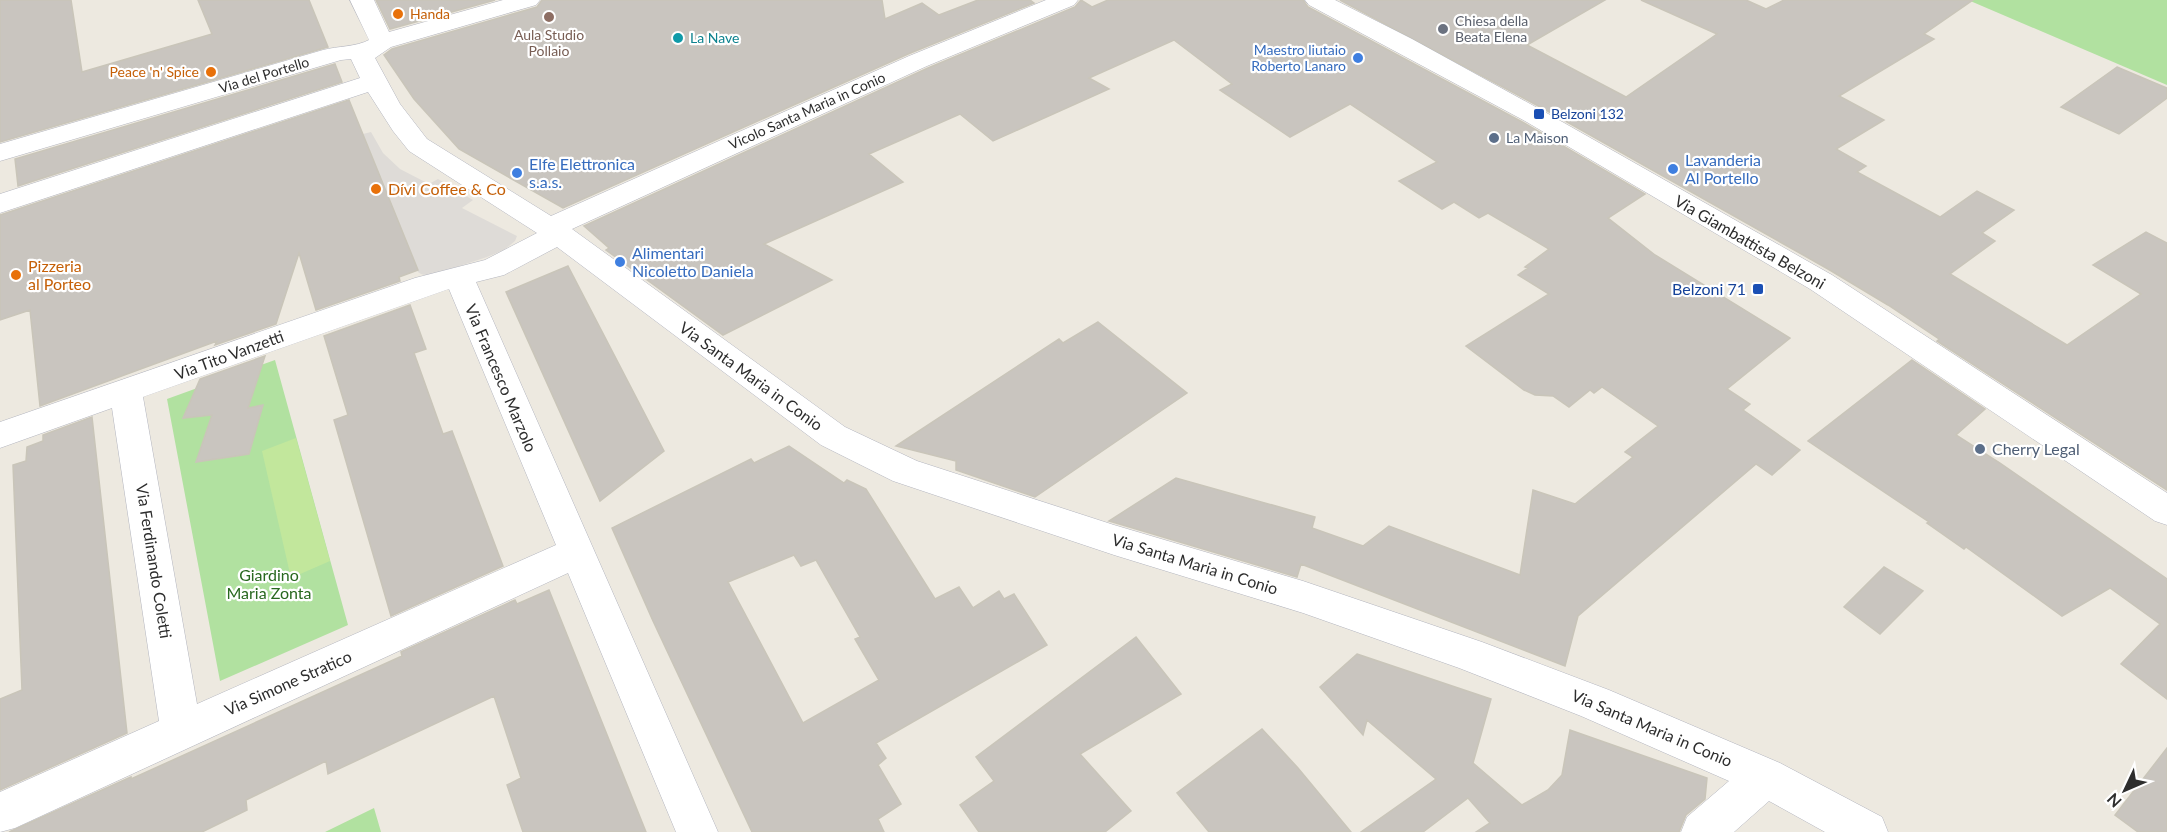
<svg xmlns="http://www.w3.org/2000/svg" width="2167" height="832" viewBox="0 0 2167 832" font-family="Lato,sans-serif">
  <style>
    .green { fill: #b1e1a0 }
    .pitch { fill: #c2e79c }
    .plaza { fill: #dedbd7 }
    .building { fill: #c9c5bf; stroke: #c9c5b9; stroke-width: 1.5; fill-rule: evenodd }
    .lines { fill: none; stroke-linecap: round; stroke-linejoin: round }
    .street-casing { stroke: #b3b5bf; stroke-width: 1 }
    .street { fill: #fff; fill-rule: evenodd }
    .food-dot { fill: #e8710a; stroke: #fff; stroke-width: 2 }
    .education-dot { fill: #8d6e63; stroke: #fff; stroke-width: 2 }
    .worship-dot { fill: #6b7280; stroke: #fff; stroke-width: 2 }
    .culture-dot { fill: #0f9aa8; stroke: #fff; stroke-width: 2 }
    .shop-dot { fill: #3f7fe0; stroke: #fff; stroke-width: 2 }
    .transit-dot { fill: #1a4fb4; stroke: #fff; stroke-width: 2 }
    .service-dot { fill: #5c6f8a; stroke: #fff; stroke-width: 2 }
    .labels { text-anchor: middle; stroke-width: 4.5; stroke-linejoin: round; paint-order: stroke }
    .far-food-label { font-size: 14px; fill: #c56008; stroke: #fff; text-anchor: start }
    .far-worship-label { font-size: 14px; fill: #5b616d; stroke: #fff; text-anchor: start }
    .far-education-label { font-size: 14px; fill: #785e54; stroke: #fff }
    .far-culture-label { font-size: 14px; fill: #0d838f; stroke: #fff; text-anchor: start }
    .far-shop-label { font-size: 14px; fill: #366cbe; stroke: #fff; text-anchor: end }
    .far-street-label { font-size: 14px; fill: #2d2d2d; stroke: #fff }
    .far-transit-label { font-size: 14px; fill: #164399; stroke: #fff; text-anchor: start }
    .far-service-label { font-size: 14px; fill: #4e5e75; stroke: #fff; text-anchor: start }
    .shop-label { font-size: 16px; fill: #366cbe; stroke: #fff; text-anchor: start }
    .food-label { font-size: 16px; fill: #c56008; stroke: #fff; text-anchor: start }
    .street-label { font-size: 16px; fill: #2d2d2d; stroke: #fff }
    .transit-label { font-size: 16px; fill: #164399; stroke: #fff; text-anchor: end }
    .service-label { font-size: 16px; fill: #4e5e75; stroke: #fff; text-anchor: start }
    .park-label { font-size: 16px; fill: #28681f; stroke: #fff }
  </style>
  <rect width="100%" height="100%" fill="#ede9e0"/>
  <path class="green" d="M1968,0h199v85z
    M275,360l73,265 -128,56 -53,-282z
    M374,808l7,24h-56z"/>
  <path class="pitch" d="M296,438l34,123 -39,17 -29,-127z"/>
  <path class="plaza" d="M371,132l12,21 17,16 29,15 9,-5 35,21 -11,8 55,28 -2,5 -11,9 -17,7 -58,19 -8,-2 -3,-2 -55,-138z"/>
  <path class="building" d="M0,0h71l11,72 130,-38 -14,-34h111l19,47 -328,95z
    M376,0h119l-105,29z
    M542,0h340l3,19 37,-16 17,12 39,-15h52l4,3 -126,51 -345,154 -104,-59 -45,-50 -30,-44 8,-6 145,-42z
    M1081,0l11,7 16,-7h195l5,7 216,116 121,71 -37,24 47,37 135,83 -63,51 23,15 -7,6 57,40 -28,25 -16,-11 -178,152 -13,50 -264,-102 -4,13 -188,-56 67,-43 139,39 -3,11 51,18 26,-20 131,49 13,-85 42,14 58,-47 -8,-5 33,-26 -56,-39 -8,6 -4,-3 -21,17 -16,-11 -18,-1 -11,-5 -58,-44 83,-52 -31,-19 10,-7 -3,-1 24,-18 -61,-36 -9,5 -25,-16 -12,7 -43,-28 38,-19 -87,-58 -60,33 -70,-47 12,-6 -58,-44 -85,38 20,11 -116,52 -33,-27 -91,40 34,28 -139,62 68,36 -109,55 -117,-85 3,-2 -25,-22 344,-158 147,-61z
    M1340,0h265l-78,45 99,52 91,-63 -76,-34h105l20,9 18,-9h189l-49,34 10,5 -95,57 45,24 -48,29 30,17 -9,6 83,45 37,-26 37,19 -32,23 13,8 -45,33 117,71 74,-51 -48,-29 53,-33 21,11v247l-230,-149 2,-2 -51,-34 -60,-36 -284,-160z
    M335,64l7,18 -324,104 -3,-27z
    M2117,67l50,21v10l-48,36 -58,-27z
    M349,100l69,170 -19,7 1,4 -84,29 -17,-57 -23,71 -61,21 2,-4 -177,65 -10,-96 -30,10v-105z
    M568,266l96,185 -64,50 -94,-209z
    M410,305l16,44 -12,4 29,81 9,-3 51,135 -112,50 -57,-196 14,-5 -24,-79z
    M1098,322l89,71 -152,104 -79,-27v-9l-60,-15 163,-107 4,4z
    M265,356l-17,52 15,-3 -14,49 -53,8 16,-47 -29,3 17,-39z
    M1912,360l73,49 -29,26 44,28 167,116v120l-46,-35 39,-40 -50,-36 -48,28 -96,-69 -2,2 -37,-26 2,-1 -121,-81z
    M92,417l35,316 -127,57v-91l22,-9 -9,-225 13,-4 1,-14 16,-6v-6z
    M789,446l55,37 3,-3 19,9 69,110 24,-12 14,21 26,-17 5,8 10,-5 33,51 -171,98 10,15 -8,7 23,39 -23,15 6,13h-132l-99,-211 -41,-93 139,-69 3,4zM794,555l7,11 15,-6 44,77 -5,2 24,41 -76,43 -75,-141z
    M1884,567l39,24 -43,43 -36,-27z
    M549,590l97,242h-123l-16,-47 14,-7 -27,-82 -166,78 -2,-13 -80,39 1,10 -45,22h-193l122,-55v2l271,-123 -1,-4 114,-52 2,4z
    M1136,637l45,57 -101,60 51,57 -26,21h-126l-19,-27 34,-24 -18,-24z
    M1357,654l134,45 -18,64 49,42 26,-15 14,-15 8,-45 137,48 -2,21 -19,16 -7,17h-203l14,-9 -22,-25 -45,34h-62l75,-53 -69,-59 -4,15 -43,-48z
    M1262,729l36,39 53,64h-142l-32,-39z
    M2167,748v84h-29l-23,-17z"/>
  <g class="lines">
    <defs>
      <path id="street" d="M350,0h24l15,32 114,-32h37l-4,5 -145,42 -16,11 25,46 27,35 124,77 358,-160 137,-56h32l-4,5 -147,61 -355,163 273,198 72,34 197,64 189,56 179,61 127,48 171,73 102,54 6,15h-63l-56,-31 -35,31h-53l6,-15 42,-36 -148,-65 -122,-48 -156,-55 -189,-58 -221,-74 -72,-36 -264,-198 -53,28 -28,7 242,550h-42l-108,-259 -553,255 -15,4v-40l159,-71 -47,-313 -112,40v-26l415,-144 70,-18 52,-27 -128,-82 -16,-20 -25,-39 -368,121v-19l360,-116 -9,-19 -10,1 -341,101v-17l323,-94c15,-4 33,-3 46,-10zM449,289l107,256 -359,159 -54,-307z
        M1305,0h30l77,39 131,72 289,164 335,218v32l-12,-4 -345,-232 -285,-168 -216,-116z"/>
    </defs>
    <use href="#street" class="street-casing"/>
    <use href="#street" class="street"/>
  </g>
  <g class="food-dot">
    <circle cx="398" cy="14" r="6"/>
    <circle cx="211" cy="72" r="6"/>
    <circle cx="376" cy="189" r="6"/>
    <circle cx="16" cy="275" r="6"/>
  </g>
  <circle class="education-dot" cx="549" cy="17" r="6"/>
  <circle class="worship-dot" cx="1443" cy="29" r="6"/>
  <circle class="culture-dot" cx="678" cy="38" r="6"/>
  <g class="shop-dot">
    <circle cx="1358" cy="58" r="6"/>
    <circle cx="1673" cy="169" r="6"/>
    <circle cx="517" cy="173" r="6"/>
    <circle cx="620" cy="262" r="6"/>
  </g>
  <g class="transit-dot">
    <rect x="1533" y="108" width="12" height="12" rx="3"/>
    <rect x="1752" y="283" width="12" height="12" rx="3"/>
  </g>
  <g class="service-dot">
    <circle cx="1494" cy="138" r="6"/>
    <circle cx="1980" cy="449" r="6"/>
  </g>
  <g class="labels">
    <g class="far-food-label">
      <text x="410" y="19">Handa</text>
      <text x="199" y="77" text-anchor="end">Peace 'n' Spice</text>
    </g>
    <g class="far-worship-label">
      <text x="1455" y="26">Chiesa della<tspan x="1455" dy="16">Beata Elena</tspan></text>
    </g>
    <g class="far-education-label">
      <text x="549" y="40">Aula Studio<tspan x="549" dy="16">Pollaio</tspan></text>
    </g>
    <g class="far-culture-label">
      <text x="690" y="43">La Nave</text>
    </g>
    <g class="far-shop-label">
      <text x="1346" y="55">Maestro liutaio<tspan x="1346" dy="16">Roberto Lanaro</tspan></text>
    </g>
    <g class="far-street-label">
      <text transform="translate(264 75) rotate(-17)" y="5">Via del Portello</text>
      <text transform="translate(807 111) rotate(-24)" y="5">Vicolo Santa Maria in Conio</text>
    </g>
    <g class="far-transit-label">
      <text x="1551" y="119">Belzoni 132</text>
    </g>
    <g class="far-service-label">
      <text x="1506" y="143">La Maison</text>
    </g>
    <g class="shop-label">
      <text x="1685" y="166">Lavanderia<tspan x="1685" dy="18">Al Portello</tspan></text>
      <text x="529" y="170">Elfe Elettronica<tspan x="529" dy="18">s.a.s.</tspan></text>
      <text x="632" y="259">Alimentari<tspan x="632" dy="18">Nicoletto Daniela</tspan></text>
    </g>
    <g class="food-label">
      <text x="388" y="195">Dívi Coffee &amp; Co</text>
      <text x="28" y="272">Pizzeria<tspan x="28" dy="18">al Porteo</tspan></text>
    </g>
    <g class="street-label">
      <text transform="translate(1750 242) rotate(30)" y="6">Via Giambattista Belzoni</text>
      <text transform="translate(229 355) rotate(-20)" y="6">Via Tito Vanzetti</text>
      <text transform="translate(751 376) rotate(36)" y="6">Via Santa Maria in Conio</text>
      <text transform="translate(501 378) rotate(67)" y="6">Via Francesco Marzolo</text>
      <text transform="translate(154 561) rotate(81)" y="6">Via Ferdinando Coletti</text>
      <text transform="translate(1195 564) rotate(17)" y="6">Via Santa Maria in Conio</text>
      <text transform="translate(288 683) rotate(-24)" y="6">Via Simone Stratico</text>
      <text transform="translate(1652 728) rotate(23)" y="6">Via Santa Maria in Conio</text>
    </g>
    <g class="transit-label">
      <text x="1746" y="295">Belzoni 71</text>
    </g>
    <g class="service-label">
      <text x="1992" y="455">Cherry Legal</text>
    </g>
    <g class="park-label">
      <text x="269" y="581">Giardino<tspan x="269" dy="18">Maria Zonta</tspan></text>
    </g>
  </g>
  <g transform="translate(2125 790) rotate(226)" stroke="#ffffff" stroke-width="4.5" paint-order="stroke">
  <path d="M0-4.5L10 22L0 15L-10 22Z" fill="#2d2d2d"/>
  <text y="-9" font-size="16" font-weight="bold" text-anchor="middle" fill="#2d2d2d">N</text>
  </g>
</svg>
